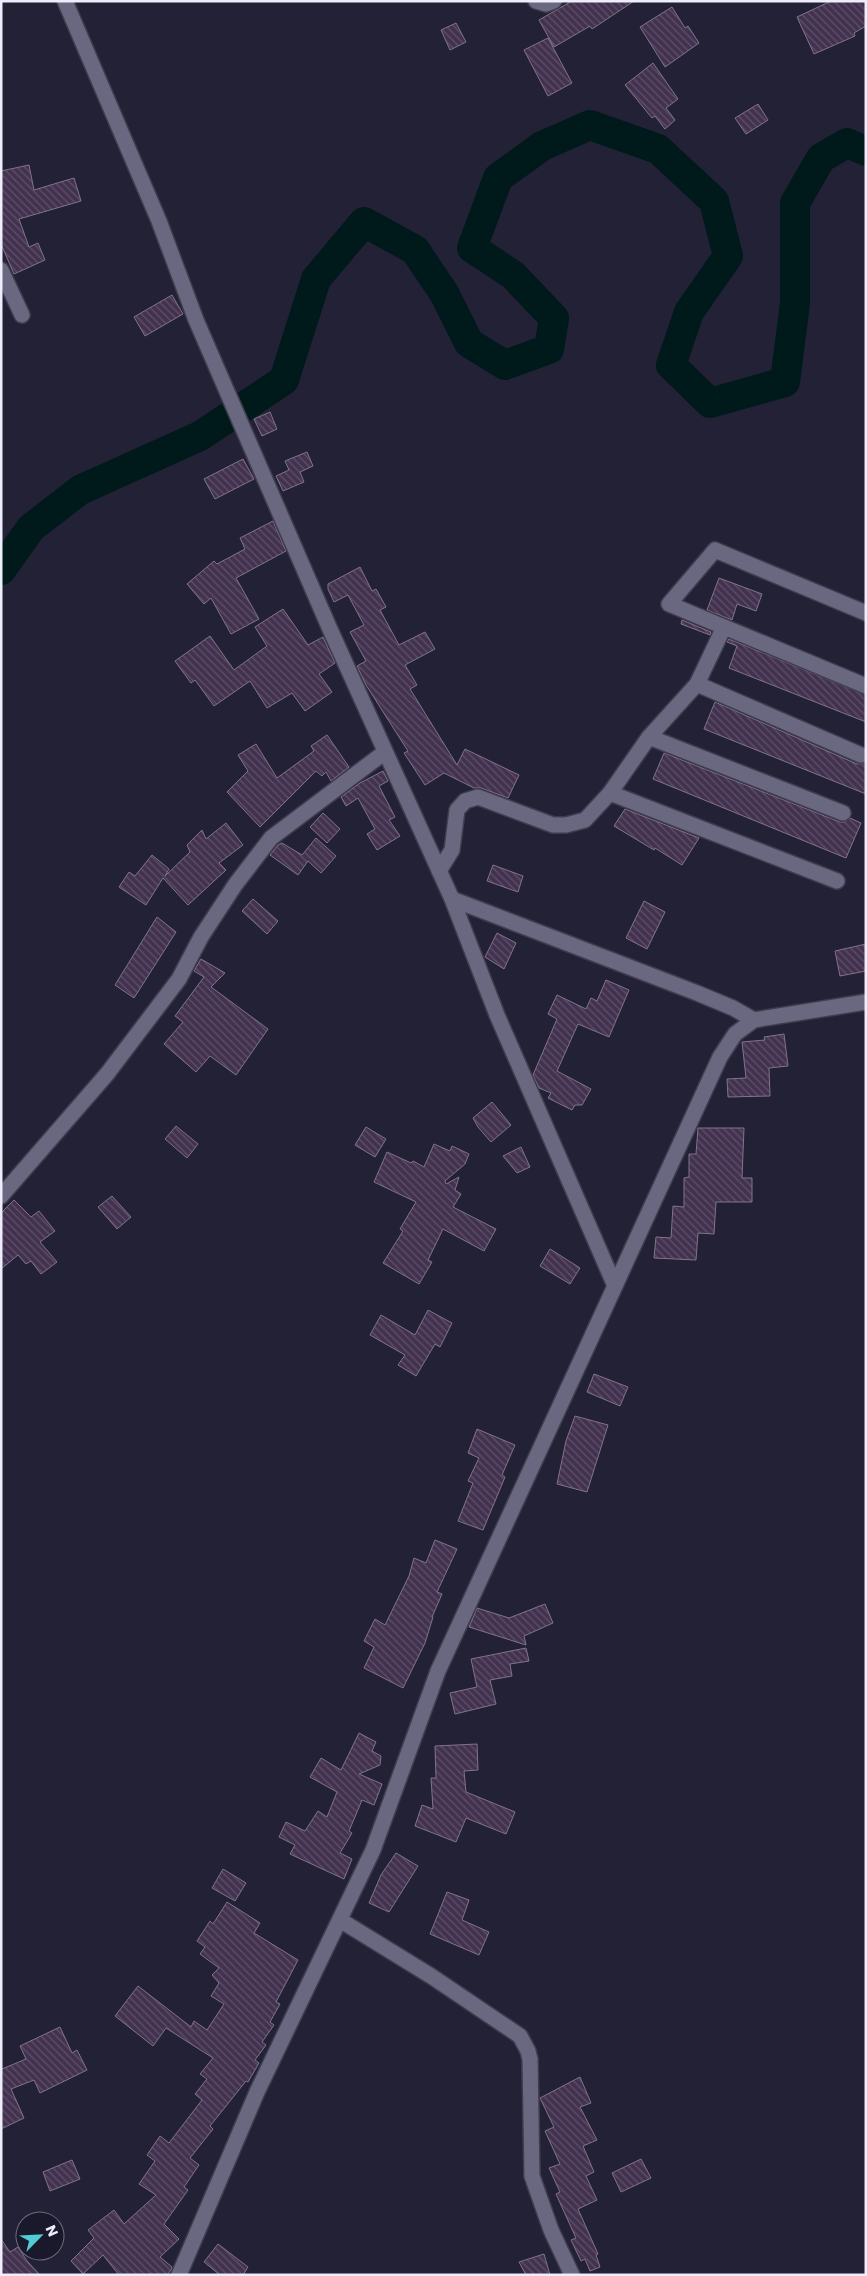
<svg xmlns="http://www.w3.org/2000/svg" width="867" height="2276" viewBox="0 0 867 2276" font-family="Poppins,sans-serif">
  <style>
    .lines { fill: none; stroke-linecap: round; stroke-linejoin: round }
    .river { stroke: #00191b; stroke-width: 30 }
    .building { fill: url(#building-back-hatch); stroke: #81748a }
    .minor-casing { stroke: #3e3c4d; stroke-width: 18 }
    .minor { stroke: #696880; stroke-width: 15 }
  </style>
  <defs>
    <pattern id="building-back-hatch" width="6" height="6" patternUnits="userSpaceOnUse" patternTransform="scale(1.25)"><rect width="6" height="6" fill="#43324f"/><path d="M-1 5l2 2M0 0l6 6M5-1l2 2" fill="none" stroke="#5e5069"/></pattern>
  </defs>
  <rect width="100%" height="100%" fill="#232135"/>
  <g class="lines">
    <path class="river" d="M1,570l30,-42 49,-38 120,-54 84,-56 32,-101 48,-57 51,28 29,43 25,50 36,22 44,-16 5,-31 -41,-43 -41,-27 26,-70 44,-32 48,-21 68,24 56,52 14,55 -39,56 -18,53 39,38 75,-21 10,-79v-100l26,-45 26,-15 19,8"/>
  </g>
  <path class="building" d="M572,1h62l-42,28 -2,-3 -36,21 -15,-27z
    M831,1h35v25l-12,7 1,3 -41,18 -17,-37z
    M672,7l13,21 3,-2 11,17 -34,24 -25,-40z
    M456,23l10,19 -16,8 -9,-20z
    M548,38l24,45 -24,13 -24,-46z
    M653,63l25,36 -12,9 9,12 -10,9 -10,-13 -3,2 -27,-33z
    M758,104l10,16 -22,14 -11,-16z
    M29,165l5,25 40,-12 7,23 -62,18 10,28 9,-4 7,17 -31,14 -13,-30v-73z
    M172,295l11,19 -38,22 -11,-19z
    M270,412l7,17 -15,7 -8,-17z
    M307,452l6,14 -13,6 4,10 -21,9 -7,-15 13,-6 -4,-9z
    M243,459l11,20 -39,20 -11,-20z
    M273,521l13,30 -50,27 23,41 -28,15 -20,-36 -7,6 -17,-20 27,-23 3,3 28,-15 -5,-11z
    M360,567l12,24 4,-2 10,18 -6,3 19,35 26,-13 10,17 -30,16 12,20 -7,4 47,76 8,-16 54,26 -11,23 -27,-10h-7l-30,-15 -19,12 -21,-32 4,-2 -42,-66 -9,-19 9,-5 -16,-29 14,-7 -16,-30 -14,7 -6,-13v-5z
    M719,578l43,16 -6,17 -19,-7 -5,16 -25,-10z
    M283,609l25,36 15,-8 12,26 -16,11 13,18 -27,19 -13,-18 -25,15 -17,-27 -36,25 -19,-26 -4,3 -16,-22 35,-25 24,34 33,-24 -12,-19z
    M682,620l29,12 -1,3 -29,-11z
    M729,639l137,56v27l-137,-54 8,-22 -10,-4z
    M715,702l142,62 9,-1v31l-162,-65z
    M327,735l22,32 -18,14 -5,-9 -4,4 -6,-5 -56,56 -33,-35 21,-21 -10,-16 18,-11 21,34 37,-27 -3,-5z
    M664,753l176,69h5l5,-4 11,5 -15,35 -193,-79z
    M383,771l5,10 -9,5 16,31 -6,3 11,16 -23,14 -10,-16 8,-5 -17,-31 -12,8 -5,-9 19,-14z
    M625,809l74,29 -17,27 -27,-17 -1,2 -40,-24z
    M323,813l17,16 -13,14 -17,-16z
    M226,823l17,22 -24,18 7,7 -38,35 -25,-27 -17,27 -27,-18 10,-15 6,4 17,-21 17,14 -4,7 25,-24 -3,-7 15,-15 4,9z
    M316,838l20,18 -15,17 -13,-12 -10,14 -28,-20 8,-10 4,-2 20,12z
    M493,865l30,11 -5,16 -31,-11z
    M253,899l25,22 -11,13 -25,-23z
    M644,901l21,11 -18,37 -21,-11z
    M157,917l19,15 -42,66 -19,-13z
    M497,933l19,10 -12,26 -19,-12z
    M866,944v27l-26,5 -5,-25z
    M201,959l24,14 -14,14 57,42 -32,46 -26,-19 -14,16 -32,-28 19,-22 -8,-6 29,-39 -10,-6z
    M606,980l23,10 -20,47 -31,-13 -21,47 34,18 -9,16h-7l-3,5 -24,-12 3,-5 -12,-5 -6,-13 24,-56 -9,-5 9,-19 29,14 5,-11 6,3z
    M784,1034l4,32 -19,2 1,28 -42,1 -1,-18 19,-1 -4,-36 23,-2 -1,-3z
    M492,1102l19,23 -20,17 -13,-15 -5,-9z
    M176,1126l22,18 -11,14 -22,-19z
    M366,1127l20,12 -11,18 -20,-12z
    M698,1128h46l-2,50h10v24h-36l-2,32 -16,-1 -2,27 -42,-2 2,-21 15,1 2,-32 11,1v-29l5,-1v-23h7z
    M434,1144l16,7 2,-5 17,8 -4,10 -20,17 1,3 13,-7 -4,13 6,4 -8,13 43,22 -12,22 -41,-22 -15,31 4,2 -13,22 -36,-21 20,-32 -3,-2 16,-27 -42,-20 13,-30 24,11 2,-2 11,6z
    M521,1147l9,20 -13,6 -14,-17z
    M112,1196l19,21 -14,12 -19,-22z
    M14,1200l17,17 8,-6 16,20 -15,11 17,20 -16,12 -10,-13 -5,3 -8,-9 -17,14v-56z
    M550,1249l30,19 -10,16 -30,-18z
    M428,1310l24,13 -12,24 -5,-3 -19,32 -18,-11 7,-10 -35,-20 11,-20 34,20z
    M594,1374l34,13 -8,19 -33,-14z
    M575,1416l33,9 -21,67 -30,-8 9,-43z
    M477,1429l38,16 -13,30 3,2 -22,53 -25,-9 15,-38 -5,-2 11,-23 -11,-5z
    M435,1540l22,9 -20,43 5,2 -10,23h1l-8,26 -22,45 -39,-20 10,-21 -10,-6 11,-22 10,6 24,-49 5,-18 12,5z
    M545,1604l8,19 -29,13 2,9 -57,-18 8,-19 32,10z
    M526,1648l3,13 -19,3 2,12 -22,4 6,24 -41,10 -5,-21 27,-6 -6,-28z
    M359,1733l17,9 -4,9 9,5 -1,9 -21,9 23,10 -8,21 -12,-5 -13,31 3,2 -12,20 12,6 -8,20 -54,-25 5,-9 -16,-8 7,-15 19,9 13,-20 9,6 10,-25 -27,-15 11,-19 20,12z
    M477,1744l1,26 -14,1 2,21 49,20 -9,22 -40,-16 -10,24 -41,-16 7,-21 11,4 -2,-31h5l-1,-32z
    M396,1853l22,13 -29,46 -20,-9 12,-28z
    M223,1869l23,14 -11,18 -23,-13z
    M447,1892l22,8 -7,20 27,12 -10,23 -49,-21z
    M227,1902l33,21 -6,10 44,27 -22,42 4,2 -10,18 4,3 -12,17 4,3 -11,15 4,3 -11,19 -2,-1 -36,45 3,3 -23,29 9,7 -15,22 4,3 -24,34 15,15 -19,18 12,10 -1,3 -4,5h-48l-16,-20 -20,19 -12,-13 23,-23 -6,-8 26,-20 10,14 32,-29 -17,-11 16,-23 -8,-6 13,-19 9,7 33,-43 -7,-6 12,-15 -7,-5 13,-16 -47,-30 -13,18 -38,-30 23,-30 53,41 3,-6 13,9 17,-26 -13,-8 8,-13 -7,-8 7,-7 -19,-14 5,-7 -8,-6 13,-20 3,3z
    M60,2027l12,26 5,-3 10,20 -47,23 -6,-13 -23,9 13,29 -23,11v-62l1,2 24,-10 -6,-13z
    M580,2077l11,26 -11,4 17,33 -14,6 11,26 -8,4 11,24 -19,9 20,45 -2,1 4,12 -10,4 -5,-12 -4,2 -10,-21 5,-2 -20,-44 4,-2 -11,-24 11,-4 -15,-33 9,-4 -14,-29z
    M641,2159l10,19 -30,14 -9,-19z
    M72,2160l8,19 -30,12 -7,-19z
    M1,2239l9,13 8,-5 9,14 13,14h-39z
    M218,2244l30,23 -5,8h-23l-16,-13z
    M544,2254l6,21h-24l-7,-13z"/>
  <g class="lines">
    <defs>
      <path id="minor" d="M65,1l94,220 37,99 133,307 123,272 45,116 118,271 -177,385 -65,179 -116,242 -78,183
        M536,1l10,3 8,-3
        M1,270l21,45
        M866,613l-151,-63 -46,54 197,82
        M697,684l27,-57
        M649,737l194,76
        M610,793l227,88
        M439,871l13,-21 5,-40 8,-9 13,-4 75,28h13l19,-5 25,-27 39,-56 48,-53 164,71
        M452,899l245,94 36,15 21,12
        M1,1196l106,-122 72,-95 22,-42 34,-52 36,-47 114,-86
        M615,1286l105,-229 15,-23 19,-14 112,-18
        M340,1920l91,56 89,60 8,15 2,8 2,117 19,54 21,45"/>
    </defs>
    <use href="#minor" class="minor-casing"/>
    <use href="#minor" class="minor"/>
  </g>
  <rect width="867" height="2276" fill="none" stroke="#ededfb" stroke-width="5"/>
  <g transform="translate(40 2236) rotate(66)"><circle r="24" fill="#1a182b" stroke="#6e6d7e"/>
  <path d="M0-4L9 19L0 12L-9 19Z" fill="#51ccd5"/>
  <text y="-8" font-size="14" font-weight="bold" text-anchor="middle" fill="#ededfb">N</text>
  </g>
</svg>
